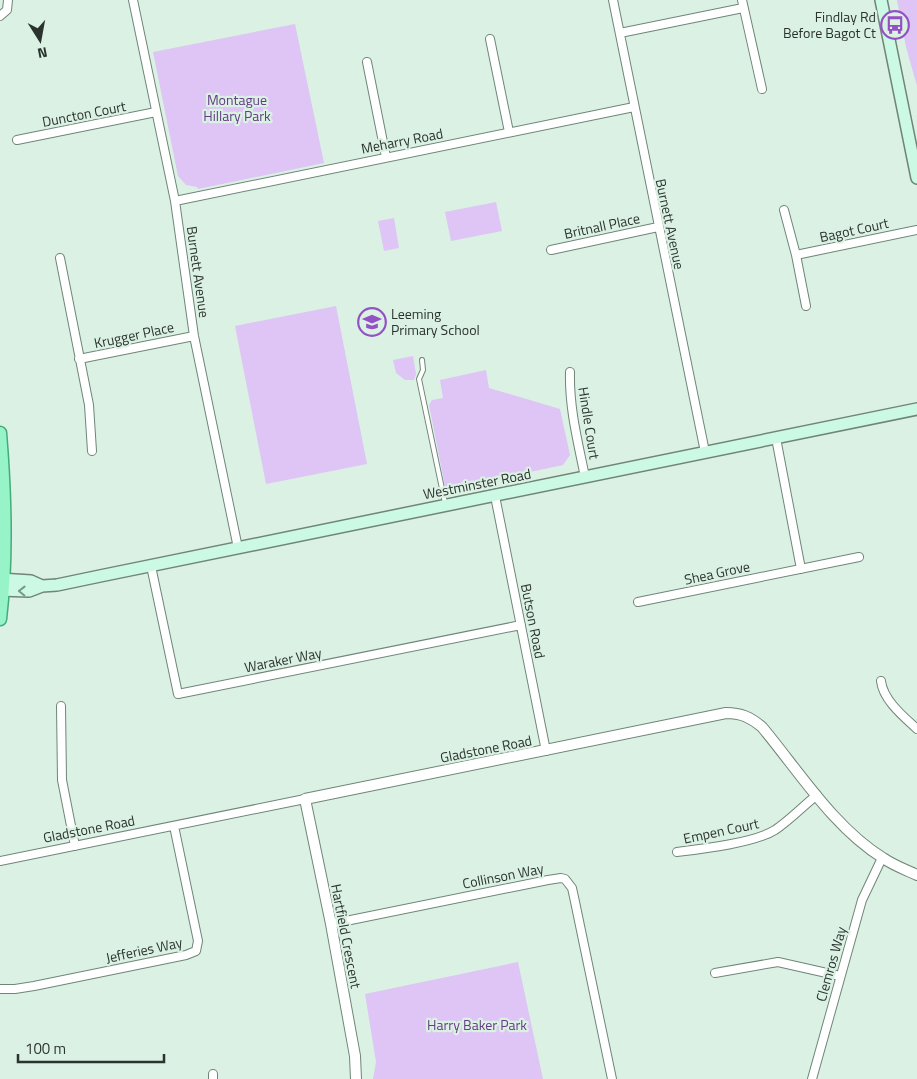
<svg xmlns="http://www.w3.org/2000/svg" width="917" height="1079" viewBox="0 0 917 1079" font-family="'Titillium Web',sans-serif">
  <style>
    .green { fill: #dec5f5 }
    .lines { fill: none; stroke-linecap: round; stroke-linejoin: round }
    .service-casing { stroke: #708578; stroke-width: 6 }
    .minor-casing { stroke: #708578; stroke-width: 10 }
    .tertiary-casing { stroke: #708578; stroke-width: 12 }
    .secondary-casing { stroke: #708578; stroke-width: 14 }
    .primary-casing { stroke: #44ab7a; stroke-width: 15 }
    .service { stroke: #fff; stroke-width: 4 }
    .minor { stroke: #fff; stroke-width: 8 }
    .tertiary { stroke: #fff; stroke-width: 10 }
    .secondary { stroke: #cbf9e3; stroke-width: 11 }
    .primary { stroke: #97f3c8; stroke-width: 12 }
    .oneway { stroke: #7b9688 }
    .labels { text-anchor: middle; stroke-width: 4.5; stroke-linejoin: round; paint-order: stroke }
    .poi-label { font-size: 14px; fill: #2b332e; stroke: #daf1e3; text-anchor: end }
    .park-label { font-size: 14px; fill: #663b86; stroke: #daf1e3 }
    .street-label { font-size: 14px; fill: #2b332e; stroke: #daf1e3 }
  </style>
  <rect width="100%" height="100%" fill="#daf1e3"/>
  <path class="green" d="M897,0h20v86l-11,-39z
    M295,24l29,139 -126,26 -1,-2 -11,-2 -8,-9 -25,-124z
    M496,202l6,29 -51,10 -6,-29z
    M394,218l5,30 -15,3 -6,-30z
    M336,306l31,158 -101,20 -31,-158z
    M413,356l3,18 -2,6h-9l-9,-7 -3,-13z
    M486,370l3,18 71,21 10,46 -7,10 -113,24 -1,-3h-4l-16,-81 3,-5 11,-2 -3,-18z
    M518,962l25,117h-170l3,-17 -11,-68z"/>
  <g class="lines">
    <defs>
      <path id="service" d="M422,360l1,10 -4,9 26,124"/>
      <path id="minor" d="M133,0l42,201 19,135 44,212
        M613,0l92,452
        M742,0l20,89
        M0,16l7,-6 1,-10
        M620,33l123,-25
        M490,39l19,93
        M367,62l19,95
        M17,140l139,-28
        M175,201l459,-94
        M784,210l12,45 10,51
        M551,250l107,-23
        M796,255l121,-25
        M60,258l29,147 3,46
        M79,359l115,-23
        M570,372c-1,36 8,70 15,105
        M776,438l25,131
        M495,496l51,255
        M151,566l27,128 343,-69
        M638,602l221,-45
        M881,681c2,19 23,36 36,48
        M61,706l1,74 13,66
        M677,852c25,-3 77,-9 98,-22 15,-10 28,-24 42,-35
        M0,861l305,-62
        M331,924l217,-44 13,-2 4,1 7,9 2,9 38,182
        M715,973l63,-11 62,14
        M0,989h15l19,-3 152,-31 10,-4 2,-10 -24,-115
        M213,1079v-5
        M812,1079l50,-179 20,-42"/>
      <path id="tertiary" d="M356,1079l-1,-23 -24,-132 -26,-125 421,-86c15,0 24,4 36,14 36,43 72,101 121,131 10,7 23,12 34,17"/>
      <path id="secondary" d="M881,0l36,178
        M0,579l31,2 11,5
        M0,590l29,1 13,-5 15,-1 43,-9 817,-167"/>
      <path id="primary" d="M0,433c5,60 7,126 0,186"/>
    </defs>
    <use href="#service" class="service-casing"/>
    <use href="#minor" class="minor-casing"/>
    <use href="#tertiary" class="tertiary-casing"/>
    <use href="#secondary" class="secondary-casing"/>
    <use href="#primary" class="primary-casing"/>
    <use href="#service" class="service"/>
    <use href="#minor" class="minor"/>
    <use href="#tertiary" class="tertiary"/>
    <use href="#secondary" class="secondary"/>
    <use href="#primary" class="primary"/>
  </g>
  <defs><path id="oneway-chevron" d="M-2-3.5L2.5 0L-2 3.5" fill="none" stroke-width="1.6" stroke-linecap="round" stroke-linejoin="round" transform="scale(1.25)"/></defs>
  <use class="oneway" href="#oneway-chevron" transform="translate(22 591) rotate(-179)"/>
  <defs>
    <symbol id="bus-ring" viewBox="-11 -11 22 22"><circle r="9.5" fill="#daf1e3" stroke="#9451c5" stroke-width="1.5"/><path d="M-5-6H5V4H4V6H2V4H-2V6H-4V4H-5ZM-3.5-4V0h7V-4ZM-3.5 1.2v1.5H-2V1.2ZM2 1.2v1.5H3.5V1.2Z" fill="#9451c5"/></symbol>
    <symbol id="school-ring" viewBox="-11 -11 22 22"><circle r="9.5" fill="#daf1e3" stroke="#9451c5" stroke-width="1.5"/><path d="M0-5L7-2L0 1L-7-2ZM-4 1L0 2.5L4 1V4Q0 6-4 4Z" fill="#9451c5"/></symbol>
  </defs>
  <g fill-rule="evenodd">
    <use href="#bus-ring" x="879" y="9" width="32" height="32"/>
    <use href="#school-ring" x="356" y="306" width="32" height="32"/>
  </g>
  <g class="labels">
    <g class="poi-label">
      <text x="876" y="22">Findlay Rd<tspan x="876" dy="16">Before Bagot Ct</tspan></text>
      <text x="391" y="319" text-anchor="start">Leeming<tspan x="391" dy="16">Primary School</tspan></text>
    </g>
    <g class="park-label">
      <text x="237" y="105">Montague<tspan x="237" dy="16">Hillary Park</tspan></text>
      <text x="477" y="1030">Harry Baker Park</text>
    </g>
    <g class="street-label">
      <text transform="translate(84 114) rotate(-11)" y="5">Duncton Court</text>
      <text transform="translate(402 141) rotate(-11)" y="5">Meharry Road</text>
      <text transform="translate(670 224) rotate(78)" y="5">Burnett Avenue</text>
      <text transform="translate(602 226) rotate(-12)" y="5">Britnall Place</text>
      <text transform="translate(854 230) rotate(-12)" y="5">Bagot Court</text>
      <text transform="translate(198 272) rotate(82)" y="5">Burnett Avenue</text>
      <text transform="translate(134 335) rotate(-12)" y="5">Krugger Place</text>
      <text transform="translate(589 423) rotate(81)" y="5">Hindle Court</text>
      <text transform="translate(477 484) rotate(-11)" y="5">Westminster Road</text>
      <text transform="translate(717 573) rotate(-12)" y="5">Shea Grove</text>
      <text transform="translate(533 621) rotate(79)" y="5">Butson Road</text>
      <text transform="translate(283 660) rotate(-11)" y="5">Waraker Way</text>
      <text transform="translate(486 749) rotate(-11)" y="5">Gladstone Road</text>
      <text transform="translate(89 829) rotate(-11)" y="5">Gladstone Road</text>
      <text transform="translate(721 831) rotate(-12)" y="5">Empen Court</text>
      <text transform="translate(503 876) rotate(-11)" y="5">Collinson Way</text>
      <text transform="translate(346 936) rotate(79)" y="5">Hartfield Crescent</text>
      <text transform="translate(144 950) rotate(-12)" y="5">Jefferies Way</text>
      <text transform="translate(831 964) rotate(-74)" y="5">Clemros Way</text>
    </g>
  </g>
  <g transform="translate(40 40) rotate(169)" stroke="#daf1e3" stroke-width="4" paint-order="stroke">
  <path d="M0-4L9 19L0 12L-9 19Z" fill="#2b332e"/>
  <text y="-8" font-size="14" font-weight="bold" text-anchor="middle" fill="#2b332e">N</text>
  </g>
  <path d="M18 1054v8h146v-8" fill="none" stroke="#2b332e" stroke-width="2.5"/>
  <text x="25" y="1054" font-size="15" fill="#2b332e" stroke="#daf1e3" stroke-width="4" paint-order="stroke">100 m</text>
</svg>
